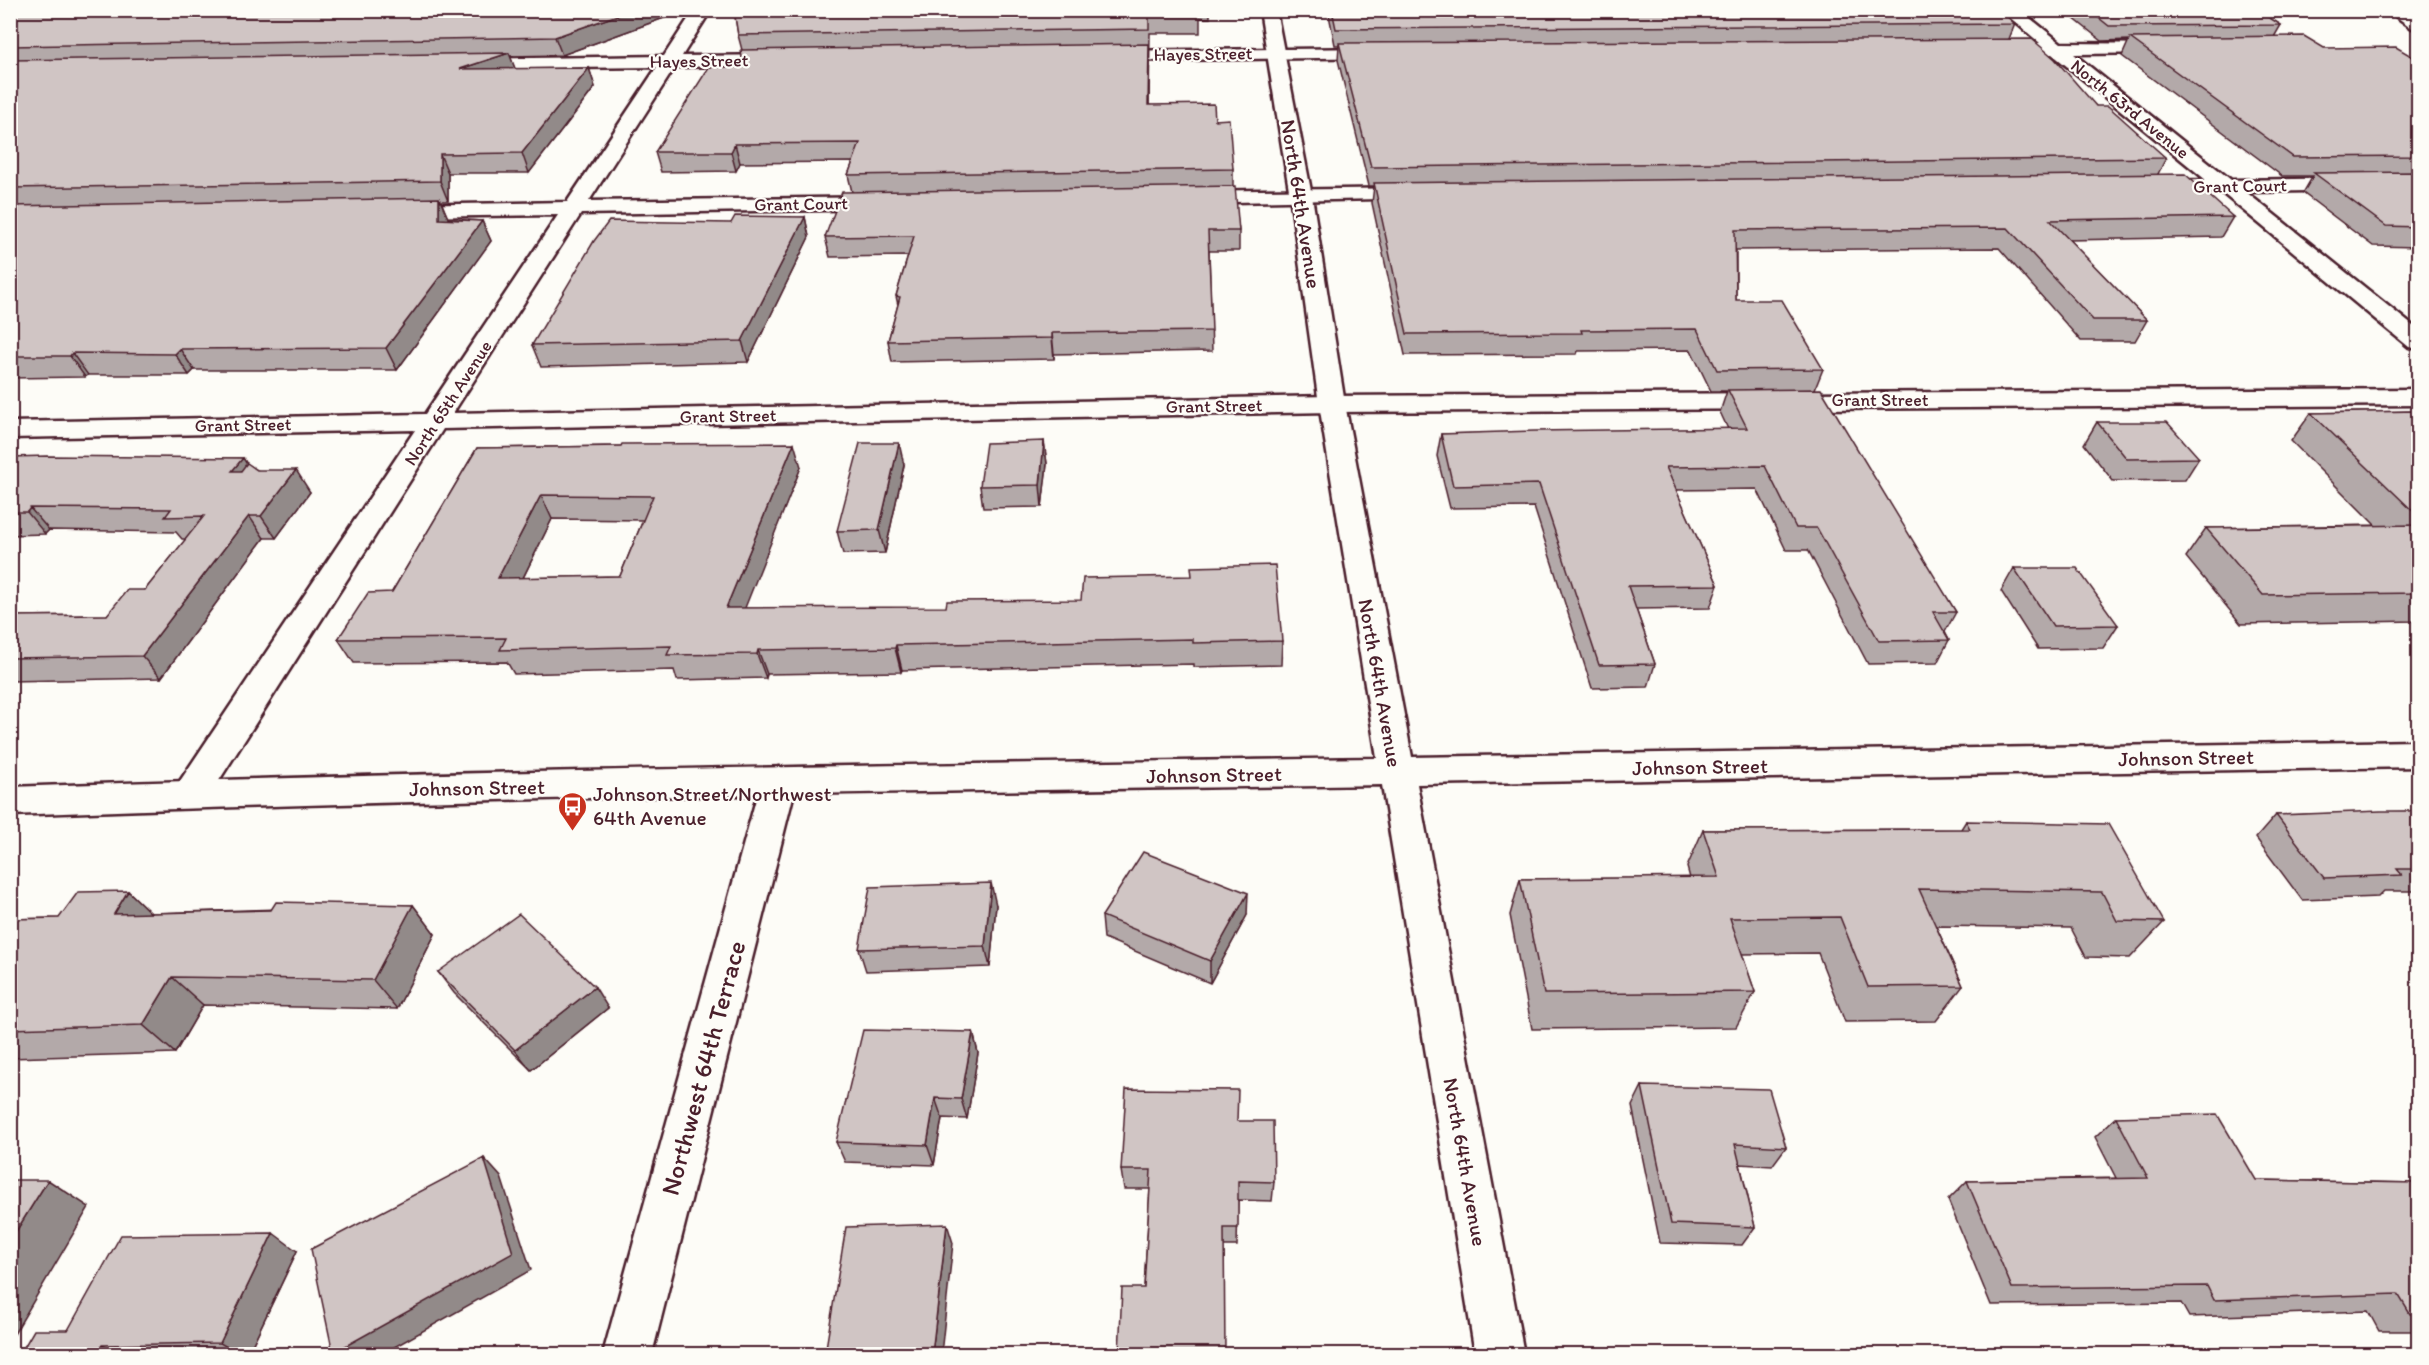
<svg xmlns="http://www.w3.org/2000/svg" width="2429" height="1365" viewBox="0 0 2429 1365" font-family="Itim,sans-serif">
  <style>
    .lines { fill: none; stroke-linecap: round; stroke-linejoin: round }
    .minor-casing { stroke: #4a1f2b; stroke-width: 5 }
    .tertiary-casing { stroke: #4a1f2b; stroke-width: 5 }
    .motorway-casing { stroke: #4a1f2b; stroke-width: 5 }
    .minor { fill: #fdfcf7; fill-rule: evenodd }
    .tertiary { fill: #fdfcf7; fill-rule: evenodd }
    .motorway { fill: #fdfcf7; fill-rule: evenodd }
    .wall { fill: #b3a9a9; stroke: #4a1f2b; stroke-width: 1.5; fill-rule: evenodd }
    .shaded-wall { fill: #928a89; stroke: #4a1f2b; stroke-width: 1.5 }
    .building { fill: #d0c5c4; stroke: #4a1f2b; stroke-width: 1.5; fill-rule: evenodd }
    .labels { text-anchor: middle; stroke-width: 4.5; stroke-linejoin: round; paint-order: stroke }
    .far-street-label { font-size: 18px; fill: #4a1f2b; stroke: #fdfcf7 }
    .street-label { font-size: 21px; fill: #4a1f2b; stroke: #fdfcf7 }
    .poi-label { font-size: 21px; fill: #4a1f2b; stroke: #fdfcf7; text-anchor: start }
    .near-street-label { font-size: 26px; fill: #4a1f2b; stroke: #fdfcf7 }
  </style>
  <rect width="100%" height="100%" fill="#fdfcf7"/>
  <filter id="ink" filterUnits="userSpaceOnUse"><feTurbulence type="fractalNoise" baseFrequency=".0167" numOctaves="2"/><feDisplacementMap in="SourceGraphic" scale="12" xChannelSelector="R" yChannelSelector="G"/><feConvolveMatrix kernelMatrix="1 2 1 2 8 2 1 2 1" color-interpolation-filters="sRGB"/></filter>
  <g filter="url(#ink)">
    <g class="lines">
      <defs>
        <path id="minor" d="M694,10h17l-29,46 104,-1 6,1 3,4 -3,4 -6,1 -111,2 -86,134 295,-4 8,1 3,5 -3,5 -8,1 -303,5 -128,199 879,-17 1086,-7v16l-1086,7 -889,17 -239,375 -13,4 -13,-4 -5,-10 5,-10 237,-354 -405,8v-16l415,-8 133,-199 -156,2 -8,-1 -3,-5 3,-5 8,-1 165,-3 90,-135 -188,2 -6,-1 -3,-4 3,-4 6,-1 195,-3z
          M2001,10h19l41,33 114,1 3,4 -3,4 -6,1 -95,1 157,126 187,-3v12l-172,3 172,138v19l-9,-2 -188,-155 -75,-1 -3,-4 3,-4 7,-2 53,-1 -154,-126 -60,-1 -3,-4 3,-4 6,-1 42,-1z
          M1383,48l6,1 3,4 -3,4 -284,4 -6,-1 -3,-4 3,-4 6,-1z
          M1418,188l7,2 4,4 -4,4 -235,5 -8,-1 -3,-5 3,-5 8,-1z
          M779,767l13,4 5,10 -145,573h-49l158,-573 5,-10z"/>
        <path id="tertiary" d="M1260,10h16l36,186 33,208 67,353 1006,-16v26l-1001,17 107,570h-49l-93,-569c-457,7 -915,12 -1372,30v-28c456,-17 912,-22 1367,-29l-58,-354 -29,-208z"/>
        <path id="motorway" d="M2387,10h21l10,7v12l-6,-1z"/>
      </defs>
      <use href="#minor" class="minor-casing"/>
      <use href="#tertiary" class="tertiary-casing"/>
      <use href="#motorway" class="motorway-casing"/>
      <use href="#minor" class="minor"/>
      <use href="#tertiary" class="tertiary"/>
      <use href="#motorway" class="motorway"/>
    </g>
    <path class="wall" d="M10,10h676l-124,45 -52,1 5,13 74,-1 6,19 -66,86h-81v28h-7l7,18 34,2 9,20 -94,129h-203l-5,5h-101l-3,2 -75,1z
      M734,10h476v8h-10v15h-50l-1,72 66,15 18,49v17l6,45v20h-30l3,100 -158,3v5l-162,3 -4,-21 10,-36 -2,-9 12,-40 -78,1 -5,-20 27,-45 -4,-17 5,-13 -113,1 -4,8 -75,1 -6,-20 88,-85 -1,-17 -4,-15z
      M1328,10h672l15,14 -6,15 87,67 70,52 -8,16 75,43 -12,20 -152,3 78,80 -12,21h-54l-82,-93 -263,2v50l87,69 -8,20 141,223 -11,20 4,8 -12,23 -69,1 -60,-114h-22l-29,-61 -81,1 42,95 -8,23 -74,1 19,55 -7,23 -56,1 -58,-181 -84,1 -13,-52 4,-22 287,-5 -8,-17 7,-21h-16l-20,-41 -113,1 -1,3 -172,1 -33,-152 2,-17h-5l-31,-126 1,-15h-4z
      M2063,10h194l24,15 -7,12 50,11 94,12v187l-45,-1 -70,-53 10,-17h-31l-160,-120 7,-16 -27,1z
      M805,217l4,20 -61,125 -207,5 -9,-22 199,-122z
      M2418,411v210l-177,3 -55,-67 20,-29 169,-3 -84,-84 20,-28z
      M2097,422l102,36 -14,22 -72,1 -29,-37z
      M1044,441l3,23 -5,43 -59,1 -3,-22z
      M621,446l180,21 -57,141 538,33 -1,24 -87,2v-3l-292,6 -1,2 -134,2 -1,4 -89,2 -3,-10 -160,4 -7,-12 -153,1 -16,-24 54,-47 85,-144zM552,519l91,1 -23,56 -97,2z
      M10,457l233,1 3,5 11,7 53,22 -34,46h-12l-103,140 -151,3v-66l1,1 96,-1 38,-25 41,-51h-4l-6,-7 -127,-2 -4,4 -35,1z
      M904,465l-19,88 -42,1 -6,-23z
      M2014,568l104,57 -15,23 -65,1 -37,-58z
      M2418,811v80h-34l-6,6 -76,3 -46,-62 20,-23z
      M1966,821l198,101 -34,36 -44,-1 -15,-29 -135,-2 27,60 -27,35 -91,1 -27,-69 -76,1 13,38 -19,35 -204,2 -22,-114 10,-36 170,-1 -3,-11 16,-37 258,-1z
      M128,891l23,22 262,-8 22,29 -38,75 -194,-4 -28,48 -165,5v-139l49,-1z
      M996,905l-6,62 -124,4 -7,-22z
      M1247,915l-37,68 -106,-45 -2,-22z
      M438,972l170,36 -77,62 -77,-77z
      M973,1032l5,21 -11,66 -25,-1 -8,47 -89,-3 -9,-20z
      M1642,1086l144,61 -14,19 -32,-2 15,63 -13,18 -82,-2 -28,-137z
      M2116,1117l140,63 162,3v148h-39l-11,-20 -179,6 -8,-14 -190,2 -43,-105 19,-19 149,-3 -21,-41z
      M1237,1121l37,61 -2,19 -34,-1 -1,46h-13l-80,42 6,-99h-26l-3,-19z
      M297,1251l-49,103h-228l48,-24z"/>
    <path class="shaded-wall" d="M632,10h54l-124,45 -7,-18z
      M1149,44v80l-1,-19z
      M509,53l7,18 -56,-2z
      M589,68l6,19 -66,86 -7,-20z
      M735,144l5,19 -4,8 -5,-19z
      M440,154l8,19v28l-8,-20z
      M439,198l9,20v21l-9,-20z
      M805,217l4,20 -61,125 -6,-21z
      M482,221l9,20 -94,129 -11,-22z
      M1052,333l2,21v5l-2,-21z
      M180,349l14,21 -5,5 -14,-21z
      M72,353l16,22 -3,2 -15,-21z
      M1044,441l3,23 -5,43 -2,-22z
      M794,443l7,24 -66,166 -9,-25z
      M899,443l5,22 -19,88 -6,-23z
      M243,458l15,23 -26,-10z
      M296,470l14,22 -34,46 -15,-22z
      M541,495l11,24 -41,83 -13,-24z
      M30,508l19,22 -4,4 -18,-22z
      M249,516l15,22 -103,140 -19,-22z
      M896,645l6,25 -1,2 -6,-24z
      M758,650l9,24 -1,4 -9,-24z
      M991,883l5,22 -6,62 -5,-21z
      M128,891l30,29 -44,-6z
      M1248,893l-1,22 -37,68v-22z
      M413,905l22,29 -38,75 -24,-29z
      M172,977l31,28 -28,48 -32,-28z
      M595,987l13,21 -77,62 -16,-20z
      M973,1032l5,21 -11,66 -6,-20z
      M935,1098l7,20 -8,47 -7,-20z
      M484,1158l17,19 30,93 -149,84h-47l-2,-1z
      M48,1180l41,27 -79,134v-100z
      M947,1224l6,19 -12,111h-9z
      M273,1233l24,18 -49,103h-9l-19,-11z
      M102,1345l17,9h-22z"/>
    <path class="building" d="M10,10h622l-77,27 -545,9z
      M734,10h466v5h-51v14l-411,6z
      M1332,10h668l15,14 -679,5z
      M2089,10h168l24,15 -172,1z
      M2304,36l20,12 72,-1 22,13v96l-125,1 -163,-119z
      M2032,39l23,20 41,47h12l58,52 -795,9 -32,-124z
      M1149,44l-1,61 66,-1 1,16 14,-1 4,50 -385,6 12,-32 -125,1 -4,8h-76l54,-85h34l-2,-17z
      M509,53l-49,16 129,-1 -67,85 -82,1v27l-430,7v-128z
      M2418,172v55l-32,-1 -72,-53z
      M2185,174l48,43 -183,3 97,100h-54l-85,-92 -273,2 1,70h46l41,69 -106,1 -20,-41 -116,1 1,3 -175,1 -33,-151z
      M1235,186l4,45h-31l4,100 -160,2v5l-164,3 12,-44 -4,-1 18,-60 -89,1 17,-45z
      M439,198v21l43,2 -96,127 -206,1 -5,5 -103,-1 -2,3h-60v-150z
      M735,216l70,1 -63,124 -210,4 62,-104 15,-20 122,2z
      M1821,389l135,223h-23l16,28 -70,1 -62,-113h-21l-31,-62 -99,1 52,118 -90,1 27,78 -56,1 -60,-181 -86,2 -12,-52 94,-3 212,-3 -19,-38z
      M2418,411v105l-107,-103z
      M2097,422h70l32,36 -72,1z
      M1044,441l-4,44 -60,1 6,-43z
      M794,443l-68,165 220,-1 1,-6 134,-1 2,-22 109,-2 -1,-9 84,-2 7,76 -89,2v-4l-297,6 -1,3 -137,2 -1,4 -90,1 4,-9 -171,4 6,-12 -168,1 30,-46 24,-1 85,-144 144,-2 1,-2zM541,495l112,1 -33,80 -122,2z
      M860,443h39l-20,87 -42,1z
      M47,456l196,2 -11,13h9l6,-8 10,7h39l-35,46h-12l-107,140 -132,2v-42l97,-1 20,-25h18l59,-74 -39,1 6,-8 -141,-1 -3,4h-17v-55z
      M2418,525v68l-155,2 -57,-67z
      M2014,568h63l41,57 -65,1z
      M2381,811h37v58h-21l5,6 -78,3 -48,-63z
      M1966,821l142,3 56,98 -47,-1 -15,-29 -183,-3 44,97 -95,1 -28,-70 -110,1 25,74 -211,2 -24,-115 199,-2 -16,-47 267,-1z
      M1143,852l105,41 -38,68 -108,-45z
      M991,883l-6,63 -126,3 11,-62z
      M128,891l-14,23 157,-4 5,-8 137,3 -40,75 -201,-3 -29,48 -133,4v-110l49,-1 19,-26z
      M519,914l76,73 -80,63 -77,-78z
      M863,1030l110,2 -12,67 -26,-1 -8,47 -91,-3z
      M1642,1086l127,3 17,58 -51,-3 20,83 -84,-3z
      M1126,1089l112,1 -1,31h36l1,61 -36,-1v47h-14l1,126h-106l3,-66h22l7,-118h-30z
      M2217,1114l39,66 162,3v131h-8l-12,-20 -184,6 -7,-14 -195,2 -45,-107 181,-3 -32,-61z
      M484,1158l29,95 -180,100 -22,-104z
      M10,1180h38l-38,61z
      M947,1224l-15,130h-107l21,-127z
      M273,1233l-53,110 -118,2 -5,9h-77l14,-24h34l53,-95z"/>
  </g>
  <defs>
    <symbol id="bus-pin" viewBox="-11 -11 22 30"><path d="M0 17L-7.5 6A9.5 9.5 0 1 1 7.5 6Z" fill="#c8321e" stroke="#fdfcf7"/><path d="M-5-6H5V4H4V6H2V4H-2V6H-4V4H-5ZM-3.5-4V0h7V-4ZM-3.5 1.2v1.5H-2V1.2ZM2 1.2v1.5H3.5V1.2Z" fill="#fff"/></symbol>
  </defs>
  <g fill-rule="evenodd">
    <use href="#bus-pin" x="556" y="790" width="33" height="45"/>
  </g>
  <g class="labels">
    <g class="far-street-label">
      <text transform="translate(1203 54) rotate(-1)" y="6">Hayes Street</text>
      <text transform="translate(699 61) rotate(-1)" y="6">Hayes Street</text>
      <text transform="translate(2130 109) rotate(39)" y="6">North 63rd Avenue</text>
      <text transform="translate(2240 186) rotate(-1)" y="6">Grant Court</text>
      <text transform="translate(801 204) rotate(-1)" y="6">Grant Court</text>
      <text x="1880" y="406">Grant Street</text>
      <text transform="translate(448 403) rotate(-57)" y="6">North 65th Avenue</text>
      <text transform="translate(1214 406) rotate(-1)" y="6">Grant Street</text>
      <text transform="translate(728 416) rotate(-1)" y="6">Grant Street</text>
      <text transform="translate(243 425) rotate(-1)" y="6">Grant Street</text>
    </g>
    <g class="street-label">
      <text transform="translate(1301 204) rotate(81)" y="7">North 64th Avenue</text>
      <text transform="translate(1380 683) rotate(80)" y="7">North 64th Avenue</text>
      <text transform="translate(2186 758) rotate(-1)" y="7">Johnson Street</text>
      <text transform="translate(1700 767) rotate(-1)" y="7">Johnson Street</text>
      <text transform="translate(1214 775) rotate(-1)" y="7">Johnson Street</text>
      <text transform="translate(477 788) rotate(-1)" y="7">Johnson Street</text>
      <text transform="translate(1465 1162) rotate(80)" y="7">North 64th Avenue</text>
    </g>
    <g class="poi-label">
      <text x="593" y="801">Johnson Street/Northwest<tspan x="593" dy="24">64th Avenue</tspan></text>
    </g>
    <g class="near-street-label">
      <text transform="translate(703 1068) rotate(-75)" y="9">Northwest 64th Terrace</text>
    </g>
  </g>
  <rect width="2429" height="1365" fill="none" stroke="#fdfcf7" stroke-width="36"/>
  <rect x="18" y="18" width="2393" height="1329" fill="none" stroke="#4a1f2b" stroke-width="2" filter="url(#ink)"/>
</svg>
